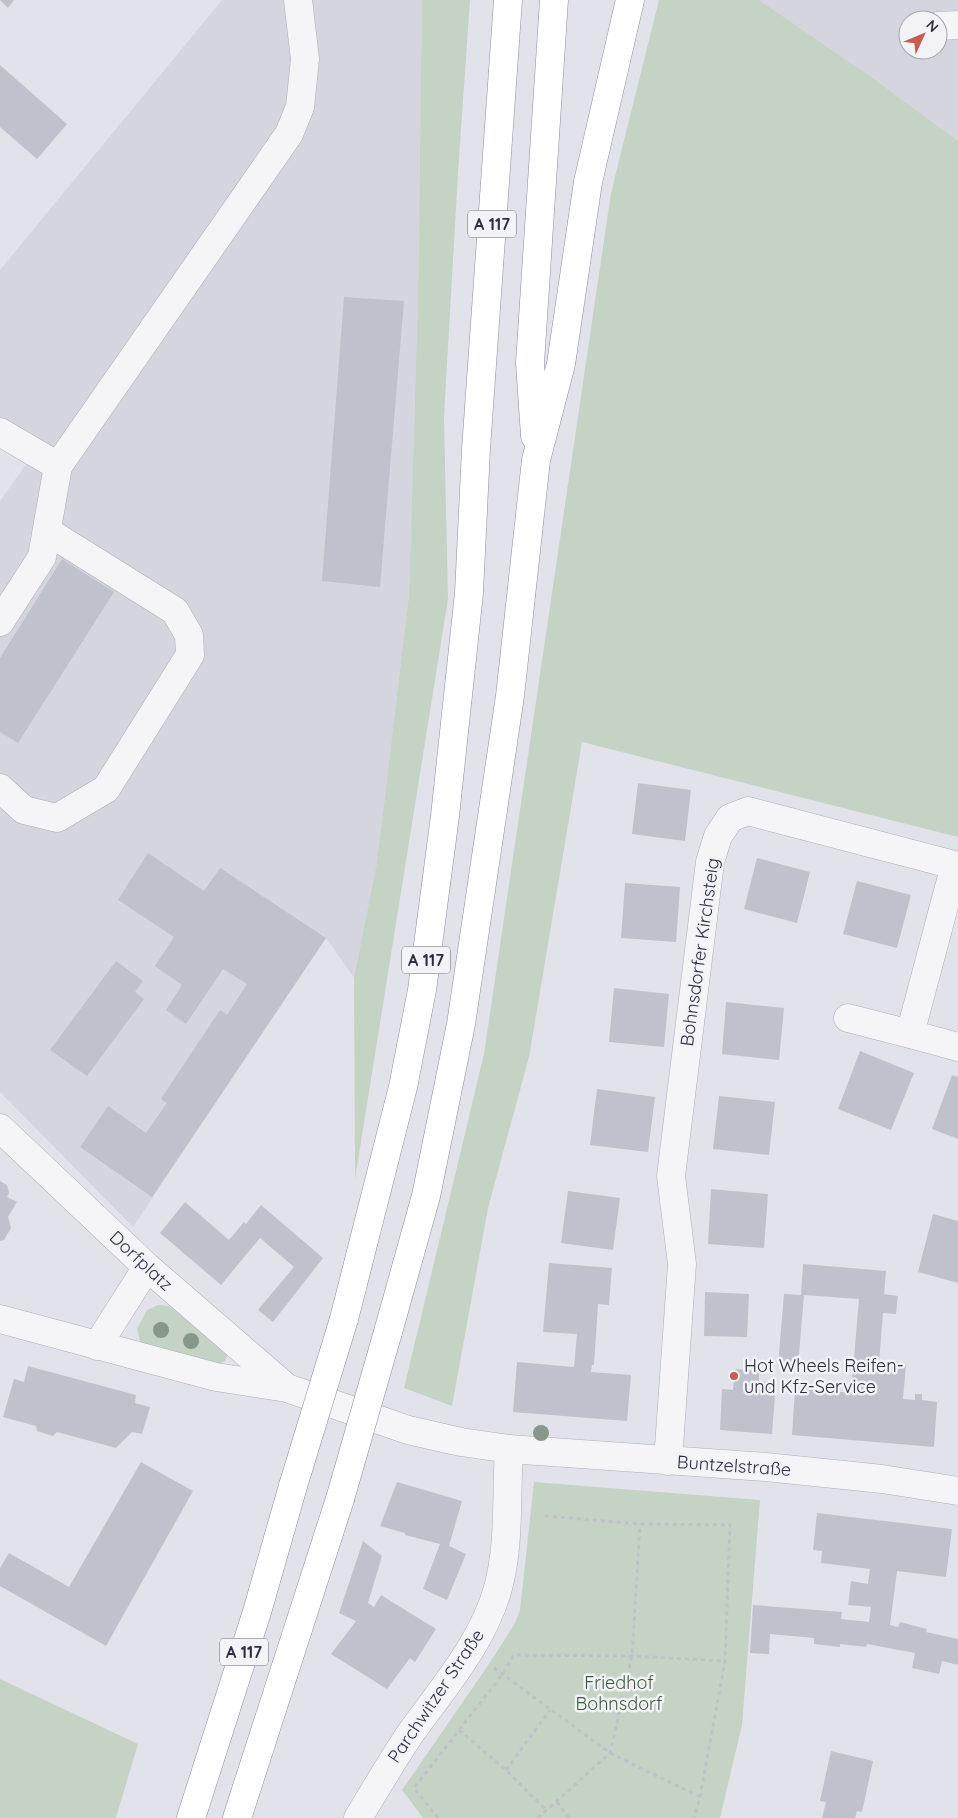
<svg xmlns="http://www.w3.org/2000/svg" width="958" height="1818" viewBox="0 0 958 1818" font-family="Quicksand,sans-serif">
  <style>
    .built { fill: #d4d5de; fill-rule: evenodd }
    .green { fill: #c4d3c4 }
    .building { fill: #bfc1cc }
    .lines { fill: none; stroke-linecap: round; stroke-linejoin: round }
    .minor-casing { stroke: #abacb7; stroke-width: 29 }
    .highway-casing { stroke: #8a8d9f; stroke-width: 29 }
    .path { stroke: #c0c1c8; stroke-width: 3; stroke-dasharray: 4 4; stroke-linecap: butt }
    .minor { stroke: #f5f5f8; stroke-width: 28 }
    .highway { stroke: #fff; stroke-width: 28 }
    .highway-bridge-casing { stroke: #8a8d9f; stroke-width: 29; stroke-linecap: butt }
    .highway-bridge { stroke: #fff; stroke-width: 28 }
    .tree { fill: #85988a }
    .poi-dot { fill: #c75c4f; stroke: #f2f2f7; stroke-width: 2 }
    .labels { text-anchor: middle; stroke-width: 5; stroke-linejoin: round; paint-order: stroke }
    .shield { fill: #f2f2f7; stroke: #676878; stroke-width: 1 }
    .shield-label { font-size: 16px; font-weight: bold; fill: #2b2d41 }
    .street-label { font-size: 18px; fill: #2b2d41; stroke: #f2f2f7 }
    .poi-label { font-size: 18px; fill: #2b2d41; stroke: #f2f2f7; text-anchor: start }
    .park-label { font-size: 18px; fill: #395b3b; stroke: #f2f2f7 }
  </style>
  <rect width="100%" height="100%" fill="#e2e3ea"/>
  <path class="built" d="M222,0h200l-4,297 -9,298 -32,267 -23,116 -28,-40 -193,289 -133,-135v-591l27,-38 -27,-17v-176z
    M759,0h199v141l-88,-65zM908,20h30v30h-30z"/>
  <path class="green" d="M422,0h48l-12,173 -14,244 4,182 -93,580 -1,-201 23,-116 32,-267 9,-298z
    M659,0h100l111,76 88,65v696l-376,-95 -53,315 -41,151 -36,198 -48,-18 80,-334 127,-861z
    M158,1305l11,1 55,43 3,7 -2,5 -7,3 -71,-16 -7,-7 -3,-12 10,-19z
    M534,1482l226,18 -18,225 -22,93h-297l-21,-28 87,-126 26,-41 5,-13z
    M0,1679l138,65 -22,74h-116z"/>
  <path class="building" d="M0,0h14l-6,8z
    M0,65l67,59 -30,35 -37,-32z
    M344,297l60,4 -24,286 -58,-6z
    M62,559l52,33 -96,151 -18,-11v-74z
    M638,783l53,7 -6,51 -53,-7z
    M148,853l56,38 16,-23 106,70 -174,259 -72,-50 28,-41 38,27 21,-30 -6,-4 59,-89 7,5 20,-31 -24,-15 -37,55 -20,-14 16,-25 -27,-19 19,-29 -56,-37z
    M757,858l53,14 -13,51 -53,-14z
    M857,881l54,14 -14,53 -54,-14z
    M625,883l55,4 -4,55 -55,-4z
    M116,961l27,20 -8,11 9,7 -57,77 -37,-26z
    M614,988l55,6 -5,53 -55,-5z
    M726,1002l58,6 -5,52 -57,-6z
    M860,1051l54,22 -23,57 -53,-21z
    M952,1075l6,2v62l-26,-10z
    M597,1089l58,8 -7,55 -58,-7z
    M719,1096l56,6 -6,53 -56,-6z
    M0,1181l7,4 2,8 -2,4 10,5 -9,15 3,11 -7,12 -4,1z
    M711,1189l57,5 -4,54 -56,-4z
    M568,1191l52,7 -7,52 -52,-7z
    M185,1202l44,38 15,-18 2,2 15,-19 62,53 -50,64 -15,-12 36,-43 -34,-29 -39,47 -61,-52z
    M933,1214l25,7v62l-40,-11z
    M549,1263l63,5 -3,37 -11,-1 -4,61h-2l-1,7 40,3 -4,46 -114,-9 4,-50 57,5 3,-33 -34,-2z
    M803,1264l83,7 -2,23 14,2 -2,18 -13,-1 -4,50 27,2 -3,34 12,1v-6h7v6l15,2 -3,45 -142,-12 3,-46h8l1,-6 15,1v6l32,3 8,-94 -55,-4 -6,71 -20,-1 6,-71 17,1z
    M705,1292l44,2 -2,43 -43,-1z
    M28,1366l108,29 -1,8 15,4 -8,27 -10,-2 -16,16 -59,-16 -4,4 -16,-5 -1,-5 -33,-9 11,-38 10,3z
    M735,1369l24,2v10l17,1 -4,52 -52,-4 2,-41 11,1z
    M141,1462l52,29 -87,155 -106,-60v-18l9,-15 60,34z
    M397,1482l65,19 -13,45 17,8 -19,46 -24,-11 17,-45 -35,-9v-2l-25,-7z
    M817,1513l135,16 -6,48 -49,-6 -7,54 8,2 2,-5 27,7 -1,3 32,7v26l-16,-4 -3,13 -27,-6 3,-15 -48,-9 -1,3 -26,-3v3l-26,-3v-6l-44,-4 -1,20 -19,-1 3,-48 89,7 -1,7 28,3 2,-15 -23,-2 3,-24 17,3 2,-15 -49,-6 1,-12 -9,-1z
    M363,1541l19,15 -14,47 6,4 7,-12 55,34 -21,33 -5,-4 -23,31 -56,-35 25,-33 -17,-8z
    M831,1751l42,10 -11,51 -5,-1 -2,7h-33l4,-16 -6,-1z"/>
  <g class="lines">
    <defs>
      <path id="minor" d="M938,26l20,-1
        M0,432l58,34 231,-332 11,-27 5,-48 -7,-59
        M0,622l42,-65 16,-91
        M0,788l24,22 33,8 49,-29 84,-134 -1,-20 -14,-24 -128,-80
        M955,865l-45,169 48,13
        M848,1018l62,16
        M0,1128l147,139 140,121
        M0,1319l216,58 71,11 121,42 53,12 48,7 257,18 116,12 76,12
        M97,1346l50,-79
        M668,1461l14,-197 -11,-88 39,-314 8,-26 12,-18 18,-7 210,55
        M358,1818c17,-28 34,-57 52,-84 32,-45 73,-91 88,-146 12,-44 8,-93 11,-139"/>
      <path id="highway" d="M535,436l-5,-73 24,-363
        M344,1319l59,-232 19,-97 23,-174 24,-223 7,-144 32,-449
        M388,1332l38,-136 35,-172 49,-328 26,-236 25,-96 27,-182 42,-182
        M191,1818l66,-206 36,-126
        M237,1818l103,-319"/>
    </defs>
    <use href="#minor" class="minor-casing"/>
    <use href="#highway" class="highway-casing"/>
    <path class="path" d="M545,1516l95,8 90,1 -5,136 -25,136 -6,21
      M494,1668l116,85 90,44
      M459,1730l47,40 41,41
      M506,1770l44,-60
      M557,1802l12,16
      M438,1818l-24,-30 88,-113 12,-20 118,1 93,5
      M538,1818l72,-65 22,-97 8,-132"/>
    <use href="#minor" class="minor"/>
    <use href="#highway" class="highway"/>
    <defs>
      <path id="highway-bridge" d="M293,1486l51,-167
        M340,1499l48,-167"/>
    </defs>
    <use href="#highway-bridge" class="highway-bridge-casing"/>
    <use href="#highway-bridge" class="highway-bridge"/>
  </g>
  <g class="tree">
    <circle cx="161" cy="1330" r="8"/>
    <circle cx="191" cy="1341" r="8"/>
    <circle cx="541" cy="1433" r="8"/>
  </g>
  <circle class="poi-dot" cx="734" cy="1376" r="5"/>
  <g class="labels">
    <g class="shield">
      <rect x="468" y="210.5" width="48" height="27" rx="4"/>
      <rect x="402" y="946.5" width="48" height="27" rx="4"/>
      <rect x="220" y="1638.5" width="48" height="27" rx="4"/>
    </g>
    <g class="shield-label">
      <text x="492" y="230">A 117</text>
      <text x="426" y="966">A 117</text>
      <text x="244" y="1658">A 117</text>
    </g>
    <g class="street-label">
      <text transform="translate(700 952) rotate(-82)" y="6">Bohnsdorfer Kirchsteig</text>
      <text transform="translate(141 1261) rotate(43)" y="6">Dorfplatz</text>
      <text transform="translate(734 1466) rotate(4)" y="6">Buntzelstraße</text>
      <text transform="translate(436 1696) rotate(-56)" y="6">Parchwitzer Straße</text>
    </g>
    <g class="poi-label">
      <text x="744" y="1372">Hot Wheels Reifen-<tspan x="744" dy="21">und Kfz-Service</tspan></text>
    </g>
    <g class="park-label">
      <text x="619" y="1689">Friedhof<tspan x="619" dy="21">Bohnsdorf</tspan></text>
    </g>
  </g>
  <g transform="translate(923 35) rotate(46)"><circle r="24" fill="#f2f2f7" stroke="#a2a3ae"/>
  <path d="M0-4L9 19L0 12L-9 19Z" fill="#c75c4f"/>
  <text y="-8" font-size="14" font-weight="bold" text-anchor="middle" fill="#2b2d41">N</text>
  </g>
</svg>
